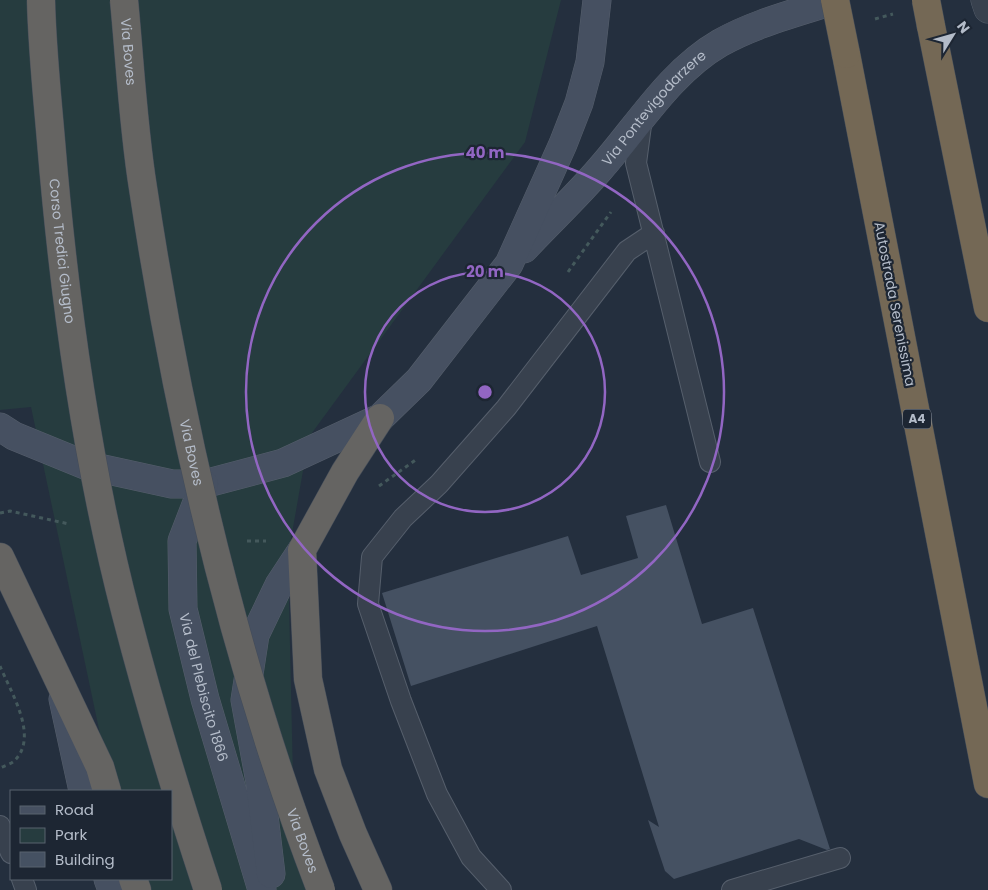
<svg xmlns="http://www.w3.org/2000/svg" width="988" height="890" viewBox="0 0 988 890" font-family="Poppins,sans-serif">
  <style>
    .green { fill: #263c3f }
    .building { fill: #455162 }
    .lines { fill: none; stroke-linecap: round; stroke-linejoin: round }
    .service-casing { stroke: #565f6c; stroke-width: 22 }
    .minor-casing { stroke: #565f6c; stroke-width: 29 }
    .secondary-casing { stroke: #565f6c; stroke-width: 29 }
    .trunk-casing { stroke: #434c59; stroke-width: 29 }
    .motorway-casing { stroke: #434c59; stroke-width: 29 }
    .path { stroke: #44595c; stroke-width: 3; stroke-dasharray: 4 4; stroke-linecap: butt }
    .service { stroke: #38414e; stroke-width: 20 }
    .minor { stroke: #38414e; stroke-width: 28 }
    .secondary { stroke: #465061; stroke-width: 28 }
    .trunk { stroke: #656462; stroke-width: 28 }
    .motorway { stroke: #746855; stroke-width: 28 }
    .trunk-bridge-casing { stroke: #434c59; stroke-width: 29; stroke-linecap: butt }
    .motorway-bridge-casing { stroke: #434c59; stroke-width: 29; stroke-linecap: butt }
    .trunk-bridge { stroke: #656462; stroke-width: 28 }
    .motorway-bridge { stroke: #746855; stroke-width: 28 }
    .ring { fill: none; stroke: #9266c3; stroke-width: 2.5 }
    .labels { text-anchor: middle; stroke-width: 4.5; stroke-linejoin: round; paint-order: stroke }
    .shield { fill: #1d2633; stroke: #878f9c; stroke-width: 1 }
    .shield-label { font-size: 12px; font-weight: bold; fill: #b4bcc9 }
    .street-label { font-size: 14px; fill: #b4bcc9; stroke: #1d2633 }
    .centre { fill: #9266c3; stroke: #1d2633; stroke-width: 2.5 }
    .ring-label { font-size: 15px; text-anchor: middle; font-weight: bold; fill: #9266c3; stroke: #1d2633; stroke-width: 4.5; stroke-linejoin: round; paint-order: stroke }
  </style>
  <rect width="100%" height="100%" fill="#242f3e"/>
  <path class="green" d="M0,0h561l-36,142 -216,295 -21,119 5,222 15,112h-176l-2,-11h41v-88h-59l-81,-384 -31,3z"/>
  <path class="building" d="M666,505l36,119 51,-16 77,241 -3,1 -28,-11 -125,40 -9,-8 -17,-51 11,7 -62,-201 -186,60 -29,-93 186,-57 13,39 57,-17 -12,-42z"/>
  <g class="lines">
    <defs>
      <path id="service" d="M642,118l-6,45 74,299
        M0,826l11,27
        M22,879l4,11
        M501,890l-30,-33 -34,-63 -36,-93 -33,-97 4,-47 31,-39 36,-34 67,-76 121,-157 27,-18
        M732,890l108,-32"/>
      <path id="minor" d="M985,0l3,9"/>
      <g id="secondary">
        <path id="s1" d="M524,249c25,-27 52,-52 76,-80 38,-43 70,-97 120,-126 35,-20 77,-30 115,-43"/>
        <path d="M0,427l14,9 71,29 87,19h32l79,-21 97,-45 39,-38 90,-116 54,-120 16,-41 11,-41 7,-62"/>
        <path id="s2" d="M204,484l-22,57 1,68 22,90 57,191"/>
        <path d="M63,699l20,92"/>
        <path d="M271,874l-11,-92 -15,-82 10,-65 24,-50 23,-35"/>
        <path d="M108,879l4,11"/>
      </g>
      <path id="trunk" d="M0,557l100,210 7,24
        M133,879l4,11
        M378,890l-25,-56 -25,-65 -20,-90 -6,-129 43,-78 35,-54"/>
      <path id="motorway" d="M931,26l57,282
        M846,54l142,730"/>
    </defs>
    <use href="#service" class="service-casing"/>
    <use href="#minor" class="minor-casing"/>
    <use href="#secondary" class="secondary-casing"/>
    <use href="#trunk" class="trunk-casing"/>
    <use href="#motorway" class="motorway-casing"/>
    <path class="path" d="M875,19l18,-5
      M568,272l43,-60
      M379,486l38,-27
      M0,513l10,-2 59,13
      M247,541h19
      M0,666c10,25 40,71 14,95 -3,3 -10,5 -14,7"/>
    <use href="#service" class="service"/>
    <use href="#minor" class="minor"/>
    <use href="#secondary" class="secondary"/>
    <use href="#trunk" class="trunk"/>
    <use href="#motorway" class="motorway"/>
    <defs>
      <g id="trunk-bridge">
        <path id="s3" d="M41,0c1,47 6,94 10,141 13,159 35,319 75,473 24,93 52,185 82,276"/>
        <path id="s4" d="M124,0c6,62 9,126 19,188 36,239 91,476 178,702"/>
      </g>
      <path id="motorway-bridge" d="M835,0l11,54
        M926,0l5,26"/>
    </defs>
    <use href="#trunk-bridge" class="trunk-bridge-casing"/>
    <use href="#motorway-bridge" class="motorway-bridge-casing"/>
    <use href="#trunk-bridge" class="trunk-bridge"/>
    <use href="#motorway-bridge" class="motorway-bridge"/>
  </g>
  <g class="ring">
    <circle cx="485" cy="392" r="120"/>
    <circle cx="485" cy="392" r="239"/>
  </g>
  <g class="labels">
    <rect class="shield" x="903" y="409.5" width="28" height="19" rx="4"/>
    <g class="shield-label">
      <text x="917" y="423">A4</text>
    </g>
    <g class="street-label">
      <text dy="5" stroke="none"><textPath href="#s4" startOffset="52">Via Boves</textPath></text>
      <text dy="5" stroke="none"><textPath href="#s1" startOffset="192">Via Pontevigodarzere</textPath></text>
      <text dy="5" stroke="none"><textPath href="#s3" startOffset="252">Corso Tredici Giugno</textPath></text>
      <text transform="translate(895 304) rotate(79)" y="5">Autostrada Serenissima</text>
      <text dy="5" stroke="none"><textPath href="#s4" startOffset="458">Via Boves</textPath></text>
      <text dy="5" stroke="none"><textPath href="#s2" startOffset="210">Via del Plebiscito 1866</textPath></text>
      <text dy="5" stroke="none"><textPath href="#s4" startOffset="862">Via Boves</textPath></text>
    </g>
  </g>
  <circle cx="485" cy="392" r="8" class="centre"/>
  <g class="ring-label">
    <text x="485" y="158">40 m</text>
    <text x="485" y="277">20 m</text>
  </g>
  <rect x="10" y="790" width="162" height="90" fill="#1d2633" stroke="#59626f"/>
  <rect x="20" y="806" width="25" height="8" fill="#465061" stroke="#59626f"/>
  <text x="55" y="815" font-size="15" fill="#b4bcc9">Road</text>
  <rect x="20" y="828" width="25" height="15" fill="#263c3f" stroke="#59626f"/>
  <text x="55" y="840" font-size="15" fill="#b4bcc9">Park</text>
  <rect x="20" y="852" width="25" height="15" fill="#455162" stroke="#59626f"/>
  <text x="55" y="865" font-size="15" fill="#b4bcc9">Building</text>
  <g transform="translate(953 35) rotate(53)" stroke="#1d2633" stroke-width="4" paint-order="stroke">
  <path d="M0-4L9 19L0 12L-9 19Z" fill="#b4bcc9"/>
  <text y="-8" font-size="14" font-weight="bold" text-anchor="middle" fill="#b4bcc9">N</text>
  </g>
</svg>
